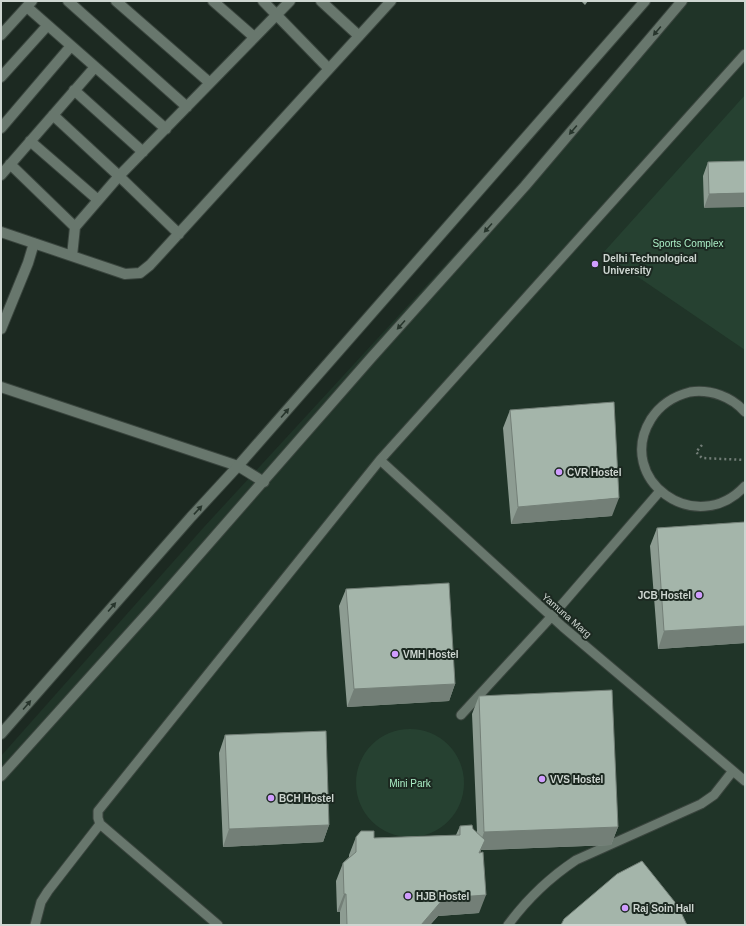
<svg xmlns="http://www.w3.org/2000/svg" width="746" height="926" viewBox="0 0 746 926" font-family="Arial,sans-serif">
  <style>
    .built { fill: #203428 }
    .green { fill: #264131 }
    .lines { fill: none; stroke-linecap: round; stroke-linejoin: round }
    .service-casing { stroke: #3a453e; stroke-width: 11 }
    .minor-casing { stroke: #3a453e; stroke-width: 12 }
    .tertiary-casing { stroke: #3a453e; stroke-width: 12 }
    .path { stroke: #717c76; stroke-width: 2.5; stroke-dasharray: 2 3; stroke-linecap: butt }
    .service { stroke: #68776d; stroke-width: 9 }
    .minor { stroke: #68776d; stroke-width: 10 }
    .tertiary { stroke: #68776d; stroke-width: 10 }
    .wall { fill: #8d9c92 }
    .shaded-wall { fill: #737f77 }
    .building { fill: #a4b5aa; stroke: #737f77 }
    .oneway { fill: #27352c }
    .poi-dot { fill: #d09dfe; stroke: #1c2921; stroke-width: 1.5 }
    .labels { text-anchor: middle; stroke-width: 4; stroke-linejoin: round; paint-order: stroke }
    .park-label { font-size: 10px; fill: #abeec6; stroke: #1c2921 }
    .poi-label { font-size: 10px; font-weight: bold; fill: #ced6d1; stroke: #1c2921; text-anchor: start }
    .street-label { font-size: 10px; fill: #ced6d1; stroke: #1c2921 }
  </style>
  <rect width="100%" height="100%" fill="#1c2921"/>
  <path class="built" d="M688,1h57v924h-744v-169l203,-229z"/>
  <path class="green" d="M745,95v255l-142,-97z
    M356 783a54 54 0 1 1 108 0a54 54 0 1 1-108 0Z"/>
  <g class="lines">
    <defs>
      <path id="service" d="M745,412c-13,-15 -34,-23 -55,-20 -16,4 -30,13 -39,27 -37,60 45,120 94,67
        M380,460l183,167 182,154
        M461,715l91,-99 108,-125
        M35,925l6,-23 7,-11 52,-67
        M218,925l-118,-101 -2,-6v-7l282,-351 365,-406
        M508,925c19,-26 41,-47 68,-65l125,-56 13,-9 18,-23"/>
      <path id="minor" d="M68,1l119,106
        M116,1l94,82
        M213,1l41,36
        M263,1l66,68
        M321,1l38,35
        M27,7l139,122
        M1,35l31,-34
        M1,77l46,-51
        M74,90l69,62
        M53,115l66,61 60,58
        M1,128l70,-82
        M30,141l68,59
        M10,164l65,63 44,-51 171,-175
        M1,175l94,-108
        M1,232l124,42 15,-1 10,-8 241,-264
        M72,256l3,-29
        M1,329l27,-66 6,-20
        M1,387l237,79 26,16"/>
      <path id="tertiary" d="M1,734l190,-217 47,-51 407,-465
        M1,776l153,-170 217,-248 154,-172 157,-185"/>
    </defs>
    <use href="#service" class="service-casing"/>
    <use href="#minor" class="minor-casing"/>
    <use href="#tertiary" class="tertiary-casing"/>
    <path class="path" d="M702,445l-6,7 6,6 43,2"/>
    <use href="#service" class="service"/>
    <use href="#minor" class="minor"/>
    <use href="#tertiary" class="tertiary"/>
  </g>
  <path class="wall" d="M581,1h7l-3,4z
    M745,161l-41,47 -1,-32 5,-14z
    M510,410l102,106 -101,8 -8,-96z
    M745,522v121l-87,6 -8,-103 7,-18z
    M346,589l109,95 -6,17 -102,6 -8,-101z
    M479,696l139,131 -7,18 -130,5 -1,3 -1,60 -41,3 -8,9h-90v-13h-3l-1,-31 7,-18 6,-6v-2l7,-18 18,1 82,-3 4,-9 13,3 4,3 -5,-118z
    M225,735l104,90 -6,17 -100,5 -4,-94z"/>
  <path class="shaded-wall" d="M745,193v14l-41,1 5,-14z
    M619,498l-7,18 -101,8 7,-17z
    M745,626v17l-87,6 6,-18z
    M455,684l-6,17 -102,6 7,-18z
    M329,825l-6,17 -100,5 6,-18z
    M618,827l-7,18 -130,5 -2,7 -1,-7 6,-18z
    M344,894h2l-6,18h-3z
    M486,895l-7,18 -41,3 -8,9h-9l23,-27z"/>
  <path class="building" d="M745,161v32l-36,1 -1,-32z
    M614,402l5,96 -101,9 -8,-97z
    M745,522v104l-81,5 -7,-103z
    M449,583l6,101 -101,5 -8,-100z
    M612,690l6,137 -134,5 -5,-136z
    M326,731l3,94 -100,4 -4,-94z
    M472,825l1,4 12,11 -6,13 4,-1 3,43 -42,3 -23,27h-74l-1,-31h-2l-1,-31 13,-11v-15l5,-6h13v7l86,-3v-9z
    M642,861l36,45 9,19h-126l3,-6 53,-45z"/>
  <defs><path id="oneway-solid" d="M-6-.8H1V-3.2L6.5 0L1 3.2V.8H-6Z"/></defs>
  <g class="oneway">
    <use href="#oneway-solid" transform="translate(657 31) rotate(130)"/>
    <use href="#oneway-solid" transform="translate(573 130) rotate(130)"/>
    <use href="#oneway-solid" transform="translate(488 228) rotate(132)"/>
    <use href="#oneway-solid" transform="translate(401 325) rotate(132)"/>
    <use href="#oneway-solid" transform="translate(285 413) rotate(-49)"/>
    <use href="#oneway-solid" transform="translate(198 510) rotate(-47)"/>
    <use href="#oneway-solid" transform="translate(112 607) rotate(-49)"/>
    <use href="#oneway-solid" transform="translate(27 705) rotate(-49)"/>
  </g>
  <g class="poi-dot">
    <circle cx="595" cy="264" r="4"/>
    <circle cx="559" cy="472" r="4"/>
    <circle cx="699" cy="595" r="4"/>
    <circle cx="395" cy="654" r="4"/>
    <circle cx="542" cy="779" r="4"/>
    <circle cx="271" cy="798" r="4"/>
    <circle cx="408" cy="896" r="4"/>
    <circle cx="625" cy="908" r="4"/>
  </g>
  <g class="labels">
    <g class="park-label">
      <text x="688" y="247">Sports Complex</text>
      <text x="410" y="787">Mini Park</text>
    </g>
    <g class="poi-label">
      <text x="603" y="262">Delhi Technological<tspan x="603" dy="12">University</tspan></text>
      <text x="567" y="476">CVR Hostel</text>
      <text x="691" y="599" text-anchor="end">JCB Hostel</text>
      <text x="403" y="658">VMH Hostel</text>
      <text x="550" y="783">VVS Hostel</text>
      <text x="279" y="802">BCH Hostel</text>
      <text x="416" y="900">HJB Hostel</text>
      <text x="633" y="912">Raj Soin Hall</text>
    </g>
    <g class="street-label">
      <text transform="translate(567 615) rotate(41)" y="4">Yamuna Marg</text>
    </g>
  </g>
  <rect width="746" height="926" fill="none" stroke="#ced6d1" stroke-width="4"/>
</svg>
